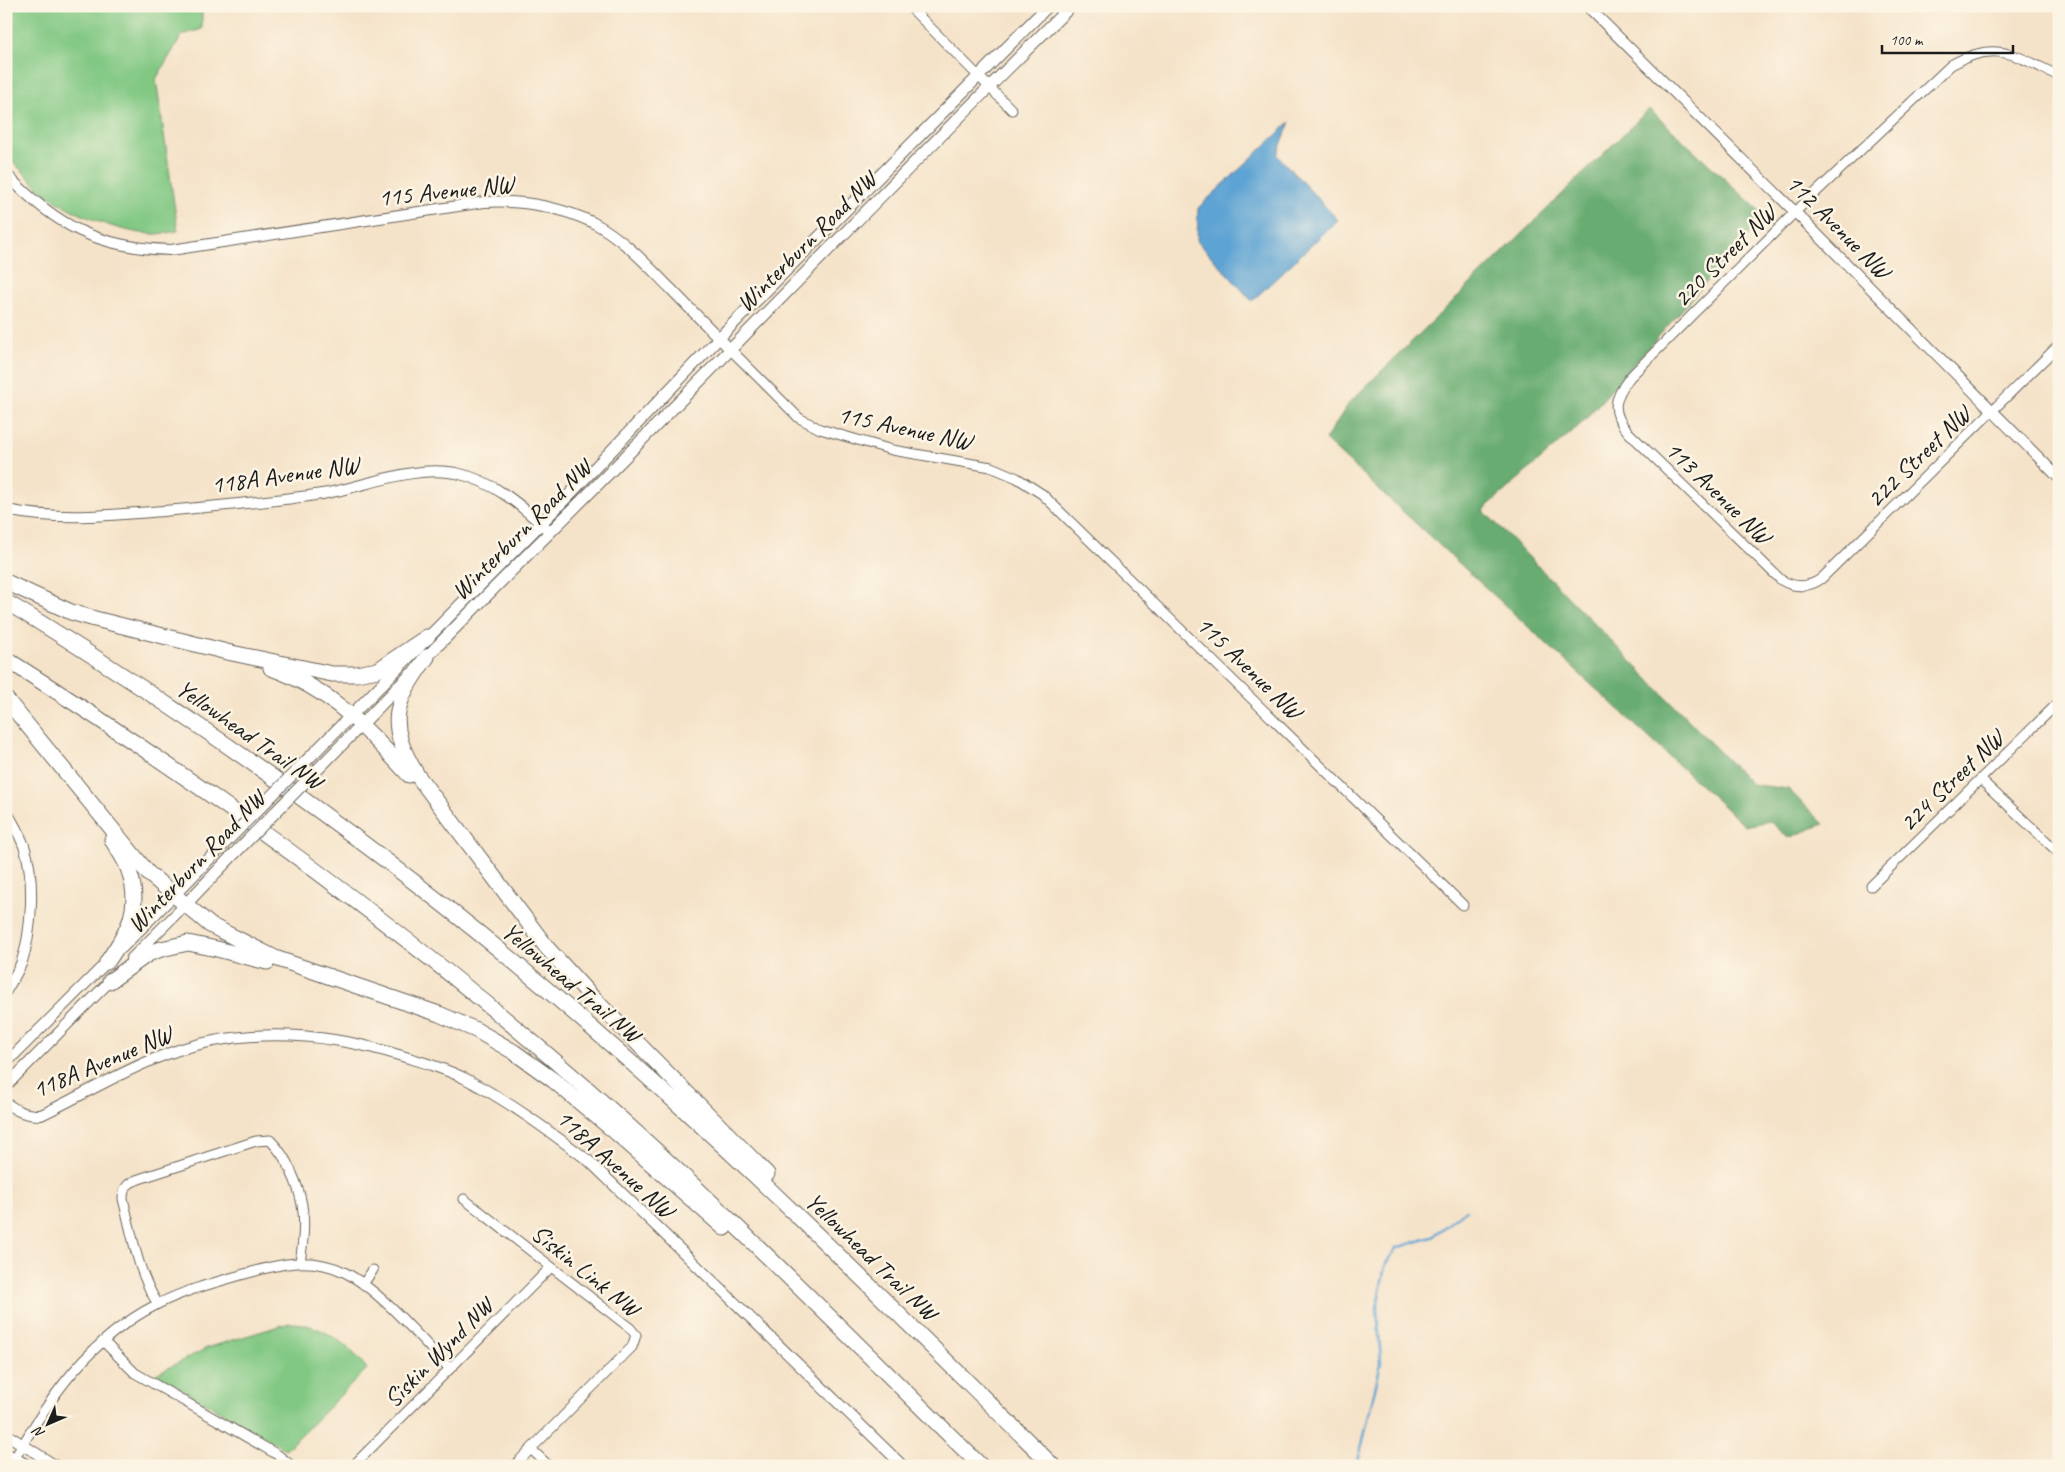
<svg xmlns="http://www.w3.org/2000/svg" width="2065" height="1472" viewBox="0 0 2065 1472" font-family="Caveat,sans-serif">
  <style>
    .green { fill: #81c883; stroke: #4e7250 }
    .forest { fill: #68ac71; stroke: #426446 }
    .water { fill: #5da3d3; stroke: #3c6078 }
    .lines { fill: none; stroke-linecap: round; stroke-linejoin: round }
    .stream { stroke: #5da3d3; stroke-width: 2.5 }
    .minor-casing { stroke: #686259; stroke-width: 11 }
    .tertiary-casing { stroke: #686259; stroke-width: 12 }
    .secondary-casing { stroke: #686259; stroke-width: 13 }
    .motorway-casing { stroke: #686259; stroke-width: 17 }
    .minor { stroke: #fff; stroke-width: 9 }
    .tertiary { stroke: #fff; stroke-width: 10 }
    .secondary { stroke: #fff; stroke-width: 11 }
    .motorway { stroke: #fff; stroke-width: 15 }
    .secondary-bridge-casing { stroke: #686259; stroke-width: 13; stroke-linecap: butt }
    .secondary-bridge { stroke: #fff; stroke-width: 11 }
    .labels { text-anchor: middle; stroke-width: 5; stroke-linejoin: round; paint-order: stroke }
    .street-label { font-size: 25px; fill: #1c1c1c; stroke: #fcf5e5 }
  </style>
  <rect width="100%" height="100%" fill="#fcf5e5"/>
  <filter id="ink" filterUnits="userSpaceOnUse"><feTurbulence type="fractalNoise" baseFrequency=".02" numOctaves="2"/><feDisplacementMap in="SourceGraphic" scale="10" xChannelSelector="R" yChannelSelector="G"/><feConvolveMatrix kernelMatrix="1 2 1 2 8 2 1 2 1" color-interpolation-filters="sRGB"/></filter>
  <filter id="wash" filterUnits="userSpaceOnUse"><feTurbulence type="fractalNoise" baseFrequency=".0096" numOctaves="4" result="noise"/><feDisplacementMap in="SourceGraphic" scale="20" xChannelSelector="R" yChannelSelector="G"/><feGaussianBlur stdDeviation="1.12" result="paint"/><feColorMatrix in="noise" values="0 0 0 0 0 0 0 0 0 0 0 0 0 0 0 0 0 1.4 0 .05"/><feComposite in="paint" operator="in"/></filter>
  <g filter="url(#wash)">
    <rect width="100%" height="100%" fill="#f5e3c9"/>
    <path class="green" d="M18,6h195l-11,3v20l-20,6 -26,44 22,152c-7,1 -16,3 -23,3 -34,0 -88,-22 -114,-44 -12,-11 -23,-24 -35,-35v-137z
      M289,1323c30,-1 61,22 78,46l-81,81 -130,-76 51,-26z"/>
    <path class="forest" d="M1649,109l116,107 -183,207 -99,87 268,274 37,5 36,35 -36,14 -18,-17 -25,5 -420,-386 24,-37z"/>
    <path class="water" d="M1290,122l-13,33 61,65 -86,81 -55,-60 1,-33z"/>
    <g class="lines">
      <path class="stream" d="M1357,1466l24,-103 -4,-56 8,-41 11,-18 36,-11 34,-27"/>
    </g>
  </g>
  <g filter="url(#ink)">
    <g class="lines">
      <defs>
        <path id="minor" d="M909,6l103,104
          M2059,76c-43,-20 -62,-37 -108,-11l-156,147 -165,165c-16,21 -20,34 -2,55l153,148c14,8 27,8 40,-1l238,-234
          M730,349l69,69 21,11 72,21 99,17 26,11 25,16 421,411
          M1981,780l78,73
          M1871,886l188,-184
          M464,1199l166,129 6,7 -4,12 -118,119
          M363,1284l10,-14
          M158,1304c-20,-30 -26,-70 -35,-105 0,-12 5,-16 16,-20l117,-38 14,-1c8,8 15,18 20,29 16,33 16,57 10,93
          M103,1341l32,32 143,82 14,11
          M531,1449l18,17
          M15,1458c35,-62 76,-120 141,-153 27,-14 57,-22 85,-30 35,-10 68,-20 103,-3 35,17 78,68 106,97
          M353,1466l198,-199"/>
        <path id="tertiary" d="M1587,6l208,206 264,266
          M6,174c50,52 92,74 165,76l313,-48c37,-2 74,4 108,20 31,16 55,43 79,67 19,20 39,40 59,60
          M6,510c54,11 104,5 158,1 53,-5 106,-9 158,-17 43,-7 89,-29 134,-21 38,8 66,33 94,59
          M6,811c7,12 15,25 19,38 10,31 7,84 -4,115 -4,9 -10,18 -15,27
          M122,948l52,-53
          M131,959l54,-54
          M6,1063l105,-105
          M6,1086l108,-109
          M6,1103c12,9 20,12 35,12 42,-20 82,-45 126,-61 77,-28 158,-22 235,2 21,6 44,13 64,23 44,23 83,52 123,82l314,305
          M6,1434l50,32
          M6,1453l23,13"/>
        <path id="secondary" d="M422,662c66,-69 135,-136 202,-204 149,-151 296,-304 447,-452
          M311,756l258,-261 150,-157 329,-332
          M323,764l88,-90
          M174,895l44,-45
          M185,905l44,-46"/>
        <path id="motorway" d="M6,582l65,30 24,7 132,33 105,22h24l22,-4 49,-33
          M6,602c65,38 127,80 190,122 141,96 278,200 406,313 157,136 303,284 451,429
          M427,657c-34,46 -41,67 -10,118l131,174 42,46 177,179
          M6,659c203,128 398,270 579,428 137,120 265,251 396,379
          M271,668c60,21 97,62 138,107
          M6,699l142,174 62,52 65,33 164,56 37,16 38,22 39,28 60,50 111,98
          M107,962c21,-30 35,-54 22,-91 -3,-11 -11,-21 -17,-31
          M110,981l38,-27 13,-5 27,-6 29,6 50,13"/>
      </defs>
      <use href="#minor" class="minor-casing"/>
      <use href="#tertiary" class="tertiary-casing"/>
      <use href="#secondary" class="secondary-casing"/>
      <use href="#motorway" class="motorway-casing"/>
      <use href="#minor" class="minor"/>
      <use href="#tertiary" class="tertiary"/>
      <use href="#secondary" class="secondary"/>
      <use href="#motorway" class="motorway"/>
      <defs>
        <path id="secondary-bridge" d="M218,850l93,-94
          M229,859l94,-95"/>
      </defs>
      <use href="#secondary-bridge" class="secondary-bridge-casing"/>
      <use href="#secondary-bridge" class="secondary-bridge"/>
    </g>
  </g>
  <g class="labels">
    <g class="street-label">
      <text transform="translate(446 190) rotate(-6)" y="9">115 Avenue NW</text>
      <text transform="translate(1839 226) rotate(45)" y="9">112 Avenue NW</text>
      <text transform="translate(806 241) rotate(-45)" y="9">Winterburn Road NW</text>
      <text transform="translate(1724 255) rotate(-45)" y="9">220 Street NW</text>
      <text transform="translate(905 427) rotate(12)" y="9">115 Avenue NW</text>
      <text transform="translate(1918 456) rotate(-44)" y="9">222 Street NW</text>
      <text transform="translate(285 474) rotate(-8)" y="9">118A Avenue NW</text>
      <text transform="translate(1719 492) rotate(44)" y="9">113 Avenue NW</text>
      <text transform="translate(521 529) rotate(-45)" y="9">Winterburn Road NW</text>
      <text transform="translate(1250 667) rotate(44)" y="9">115 Avenue NW</text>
      <text transform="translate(250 734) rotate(35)" y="9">Yellowhead Trail NW</text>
      <text transform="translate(1951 780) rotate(-44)" y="9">224 Street NW</text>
      <text transform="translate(196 861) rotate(-46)" y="9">Winterburn Road NW</text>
      <text transform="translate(572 982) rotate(40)" y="9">Yellowhead Trail NW</text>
      <text transform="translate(102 1061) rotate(-23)" y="9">118A Avenue NW</text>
      <text transform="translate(616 1163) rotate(42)" y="9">118A Avenue NW</text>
      <text transform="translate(872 1256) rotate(44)" y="9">Yellowhead Trail NW</text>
      <text transform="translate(586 1270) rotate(39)" y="9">Siskin Link NW</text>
      <text transform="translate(438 1352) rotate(-45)" y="9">Siskin Wynd NW</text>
    </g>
  </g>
  <rect width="2065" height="1472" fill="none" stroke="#fcf5e5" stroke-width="25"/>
  <g transform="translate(48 1424) rotate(225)" stroke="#fcf5e5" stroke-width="4" paint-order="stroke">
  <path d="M0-4L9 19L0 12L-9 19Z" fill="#1c1c1c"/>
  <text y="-8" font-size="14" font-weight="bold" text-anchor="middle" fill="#1c1c1c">N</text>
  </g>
  <path d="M1882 45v8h131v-8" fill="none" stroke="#1c1c1c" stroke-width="2.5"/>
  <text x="1890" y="45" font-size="15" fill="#1c1c1c" stroke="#fcf5e5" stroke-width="4" paint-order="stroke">100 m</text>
</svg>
